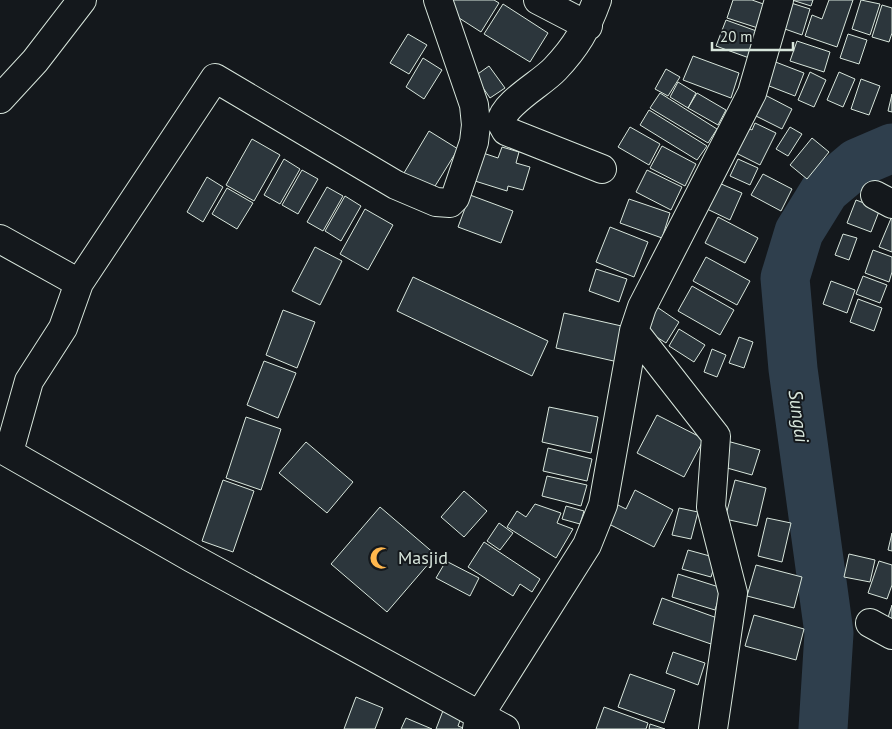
<svg xmlns="http://www.w3.org/2000/svg" width="892" height="729" viewBox="0 0 892 729" font-family="'PT Sans',sans-serif">
  <style>
    .lines { fill: none; stroke-linecap: round; stroke-linejoin: round }
    .river { stroke: #2f3f4d; stroke-width: 49 }
    .building { fill: #2c363c; stroke: #d8e6dc }
    .minor-casing { stroke: #d8e6dc; stroke-width: 30 }
    .minor { stroke: #14181c; stroke-width: 28 }
    .labels { text-anchor: middle; stroke-width: 4; stroke-linejoin: round; paint-order: stroke }
    .poi-label { font-size: 18px; fill: #d8e6dc; stroke: #14181c; text-anchor: start }
    .water-label { font-size: 19px; font-style: italic; fill: #d8e6dc; stroke: #14181c }
  </style>
  <rect width="100%" height="100%" fill="#14181c"/>
  <g class="lines">
    <path class="river" d="M823,729l6,-96 -36,-264 -8,-91 14,-46 26,-42 32,-27 35,-15"/>
  </g>
  <path class="building" d="M450,0h44l5,3 -18,29 -36,-23z
    M733,0h19l17,6 -8,23 -34,-11z
    M792,0h21l-2,6z
    M829,0h24l-16,47 -32,-11 7,-21 10,4z
    M861,0l19,4 -10,31 -18,-6z
    M791,3l19,6 -8,26 -20,-7z
    M503,4l45,29 -18,29 -46,-28z
    M882,5l10,3v25l-3,9 -17,-5z
    M726,20l36,13 -10,26 -36,-13z
    M408,34l19,11 -18,29 -19,-11z
    M848,34l19,6 -8,24 -19,-6z
    M797,41l33,11 -6,20 -34,-11z
    M693,56l46,17 -8,25 -48,-18z
    M423,58l19,12 -18,29 -18,-12z
    M773,61l31,12 -9,23 -31,-12z
    M489,66l16,22 -15,10 -15,-22z
    M666,69l14,8 -12,19 -13,-7z
    M810,72l16,8 -12,27 -16,-7z
    M839,72l16,7 -12,28 -16,-7z
    M861,79l19,7 -11,29 -18,-6z
    M678,82l18,11 -8,15 -18,-11z
    M660,93l57,36 -9,14 -58,-35z
    M697,93l29,17 -8,15 -30,-17z
    M892,94v18l-4,-1z
    M765,95l27,14 -10,20 -28,-14z
    M649,110l58,36 -10,14 -57,-35z
    M755,123l21,10 -16,32 -26,-13 12,-25 6,3z
    M630,127l30,17 -11,21 -31,-18z
    M790,127l12,7 -14,22 -12,-7z
    M429,131l29,18 -26,42 -28,-18z
    M812,138l17,14 -22,27 -17,-14z
    M252,139l28,16 -26,46 -28,-16z
    M662,146l34,18 -11,22 -35,-18z
    M502,147l17,5 -3,11 14,4 -7,23 -15,-4 -1,5 -32,-10 3,-7 -1,-23 21,7z
    M284,159l16,10 -20,35 -16,-9z
    M738,159l20,9 -8,17 -20,-9z
    M302,170l16,9 -20,35 -16,-9z
    M647,170l35,17 -11,23 -35,-18z
    M763,174l29,15 -11,22 -30,-16z
    M207,177l16,10 -20,35 -16,-10z
    M719,183l23,10 -12,27 -23,-11z
    M327,187l16,9 -20,35 -16,-9z
    M227,188l26,15 -16,26 -25,-15z
    M470,195l43,16 -12,32 -43,-16z
    M345,196l16,10 -20,35 -16,-10z
    M629,199l41,14 -8,25 -42,-15z
    M856,200l24,9 -9,23 -24,-9z
    M365,209l28,16 -25,45 -28,-16z
    M892,216v36l-13,-5z
    M718,217l40,21 -13,25 -40,-20z
    M610,227l38,15 -14,35 -38,-15z
    M843,234l14,4 -8,22 -14,-5z
    M315,247l27,14 -22,44 -28,-14z
    M873,250l19,7v15l-3,10 -24,-9z
    M706,257l44,24 -13,24 -44,-24z
    M596,269l31,10 -8,23 -30,-11z
    M863,276l24,9 -7,18 -24,-9z
    M413,277l135,64 -16,35 -135,-65z
    M831,281l24,9 -8,23 -24,-9z
    M692,286l42,24 -14,25 -42,-24z
    M858,299l24,9 -8,23 -24,-9z
    M654,305l25,17 -13,21 -25,-16z
    M283,310l32,12 -18,46 -31,-13z
    M564,313l62,14 -8,35 -62,-14z
    M679,329l26,16 -11,17 -25,-16z
    M739,337l14,5 -9,26 -15,-5z
    M712,349l14,6 -9,22 -13,-5z
    M264,361l32,12 -18,45 -31,-13z
    M549,407l49,10 -7,36 -49,-11z
    M657,415l47,24 -20,38 -47,-24z
    M246,417l35,12 -20,61 -35,-12z
    M727,441l33,9 -8,25 -32,-9z
    M306,442l47,40 -26,31 -48,-40z
    M548,448l44,11 -5,22 -44,-10z
    M547,476l40,9 -6,21 -39,-10z
    M223,480l31,11 -21,61 -31,-11z
    M735,480l31,8 -9,38 -32,-7z
    M635,490l38,20 -19,37 -47,-24 9,-19 10,5z
    M464,491l23,20 -23,26 -23,-20z
    M535,504l26,9 -4,10 16,6 -17,29 -49,-31 10,-16 9,6z
    M566,506l18,5 -4,13 -18,-5z
    M380,507l56,48 -49,57 -56,-48z
    M679,508l19,4 -7,27 -19,-4z
    M767,518l24,5 -9,39 -24,-6z
    M499,523l14,10 -13,17 -13,-9z
    M892,533v18l-4,-1z
    M484,542l56,37 -8,13 -12,-8 -7,12 -45,-29z
    M688,550l29,8 -6,19 -29,-8z
    M849,554l26,6 -5,22 -26,-5z
    M446,561l33,17 -9,18 -34,-18z
    M879,561l13,4v20l-5,14 -19,-6z
    M756,565l46,12 -8,31 -47,-12z
    M678,574l44,14 -7,22 -43,-13z
    M662,598l58,21 -9,25 -58,-20z
    M892,605v24l-7,-2z
    M754,615l50,14 -8,31 -51,-14z
    M673,652l32,11 -7,22 -32,-12z
    M630,674l45,16 -11,33 -46,-16z
    M356,697l27,11 -8,21h-31z
    M604,707l44,16 -2,6h-50z
    M444,708l18,7 -4,11 8,3h-30z
    M406,718l26,11h-31z
    M650,724l15,5h-16z"/>
  <g class="lines">
    <defs>
      <path id="minor" d="M538,0l50,26
        M597,0c-10,28 -21,47 -42,69 -14,15 -51,34 -54,53l5,9 96,38
        M0,99l35,-38 47,-61
        M875,195l17,9
        M0,239l79,44
        M634,331l82,105 -5,71 22,86 -20,136
        M0,448l192,110 313,171
        M9,452l20,-71 34,-53 16,-45 136,-205 181,107 40,17 14,1 5,-5 19,-56 2,-17 -2,-20 -36,-105
        M870,623l22,12
        M477,729l2,-13 108,-171 16,-40 31,-174 8,-24 110,-214 27,-93"/>
    </defs>
    <use href="#minor" class="minor-casing"/>
    <use href="#minor" class="minor"/>
  </g>
  <defs>
    <symbol id="mosque-bare" viewBox="-9 -9 18 18"><path d="M3.5-4.9A6 6 0 1 0 3.5 4.9A5 5 0 1 1 3.5-4.9Z" fill="#ffb74d" stroke="#14181c" stroke-width="2.5" paint-order="stroke"/></symbol>
  </defs>
  <g fill-rule="evenodd">
    <use href="#mosque-bare" x="365" y="542" width="32" height="32"/>
  </g>
  <g class="labels">
    <g class="poi-label">
      <text x="398" y="564">Masjid</text>
    </g>
    <g class="water-label">
      <text transform="translate(799 416) rotate(82)" y="7">Sungai</text>
    </g>
  </g>
  <path d="M712 42v8h81v-8" fill="none" stroke="#d8e6dc" stroke-width="2.5"/>
  <text x="720" y="42" font-size="15" fill="#d8e6dc" stroke="#14181c" stroke-width="4" paint-order="stroke">20 m</text>
</svg>
